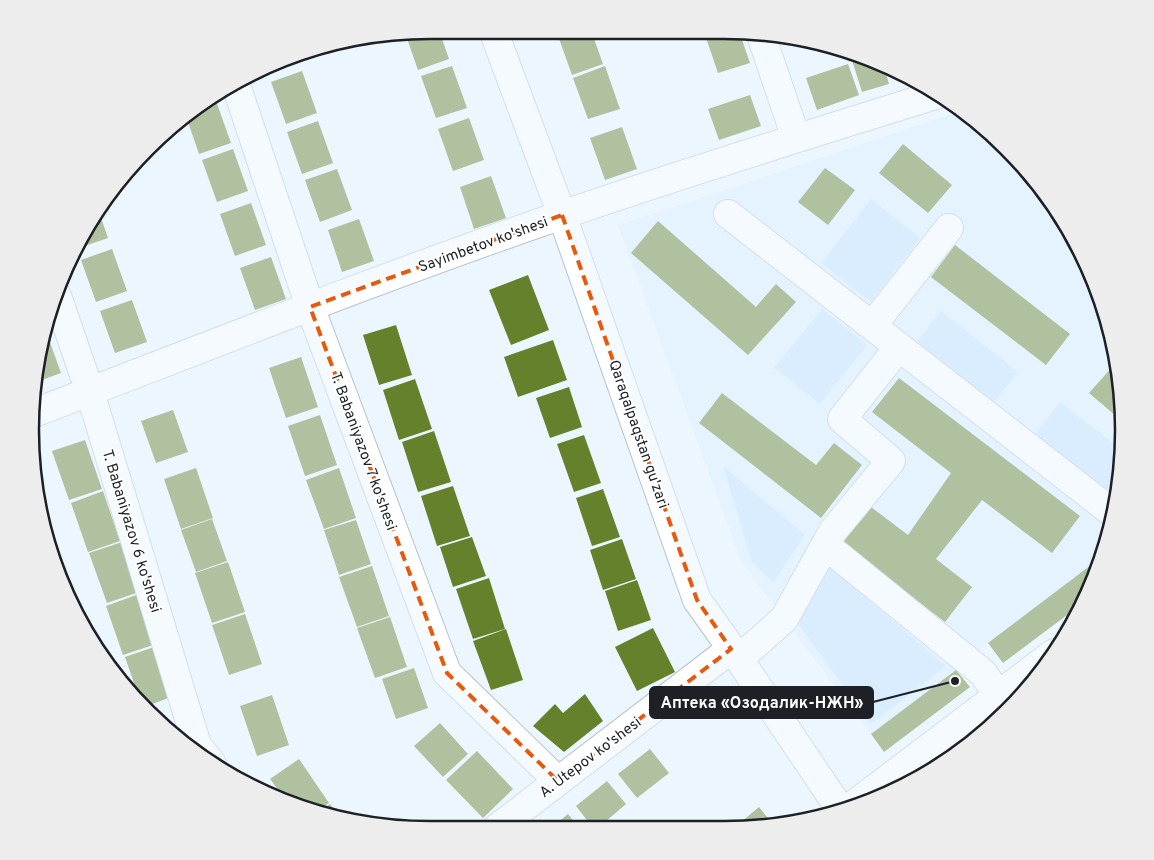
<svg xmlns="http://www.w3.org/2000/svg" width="1154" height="860" viewBox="0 0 1154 860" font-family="Overpass,sans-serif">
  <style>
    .built { fill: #dbedfe }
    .green { fill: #c4e3ff }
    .building { fill: #66812b }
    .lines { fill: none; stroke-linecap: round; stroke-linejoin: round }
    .minor-casing { stroke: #b7c2cd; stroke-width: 30 }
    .minor { stroke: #fff; stroke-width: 28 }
    .marked { fill: none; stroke: #e8590c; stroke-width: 4; stroke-dasharray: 10 6; stroke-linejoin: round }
    .labels { text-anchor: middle; stroke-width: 4; stroke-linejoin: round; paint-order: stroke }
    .street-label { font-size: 15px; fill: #1d2125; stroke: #fff }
    .rim { fill: none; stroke: #1d2125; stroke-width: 2.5 }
    .leader { fill: none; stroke: #1d2125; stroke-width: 2 }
    .callout-dot { fill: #1d2125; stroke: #fff; stroke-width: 2 }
    .callout { fill: #1d2125; stroke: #1d2125; stroke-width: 2 }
    .callout-label { font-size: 16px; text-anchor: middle; font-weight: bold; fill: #fff }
  </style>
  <rect width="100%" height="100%" fill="#ecf6ff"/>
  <path class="built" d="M961,111l81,76 41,66 27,74 13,77 -2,78 -18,74 -115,87 -32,27 -85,64 -129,-171 -124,-338z"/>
  <path class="green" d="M871,199l49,39 -49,64 -50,-39z
    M822,309l45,36 -47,59 -46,-36z
    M941,311l77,61 -25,32 -77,-61z
    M1060,402l62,48 -1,33 -9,12 -77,-61z
    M723,466l82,69 -32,48 -21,-21z
    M830,567l116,99 -75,58 -75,-103z"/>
  <path class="building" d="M430,30h9l10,29 -31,11 -13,-37z
    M564,30h27l12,34 -31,11 -15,-42z
    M707,31h32l11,32 -32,10 -14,-41z
    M296,56l2,5 -31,11 -1,-3z
    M859,58l26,12 4,14 -27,8 -10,-32z
    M848,64l11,31 -42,15 -11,-32z
    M452,66l15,42 -31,10 -15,-42z
    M605,66l15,43 -32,10 -15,-41z
    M302,71l15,42 -31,11 -15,-42z
    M750,95l11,31 -42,14 -11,-31z
    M216,101l15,42 -32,11 -12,-35 17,-14z
    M469,118l15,42 -31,11 -15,-42z
    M318,121l15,42 -31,11 -15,-42z
    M622,127l15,42 -32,11 -15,-42z
    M903,144l49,41 -24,28 -49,-40z
    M233,149l15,42 -31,11 -15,-42z
    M825,168l30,22 -27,35 -30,-23z
    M337,169l15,41 -32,12 -15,-42z
    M491,176l15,42 -32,11 -14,-42z
    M251,203l15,42 -31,11 -15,-42z
    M99,212l9,26 -32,11 -1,-2z
    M359,219l15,42 -32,11 -14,-42z
    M658,221l98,86 20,-23 20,18 -48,53 -117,-102z
    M955,245l115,89 -24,31 -115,-88z
    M112,249l15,42 -31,11 -15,-42z
    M271,257l15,42 -31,11 -15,-42z
    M528,275l21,55 -38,15 -22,-55z
    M132,300l15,42 -32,11 -15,-42z
    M396,325l16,50 -33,10 -16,-50z
    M46,331l15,42 -25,9 2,-30 7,-20z
    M553,340l14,40 -49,17 -14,-40z
    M301,357l17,50 -32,11 -17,-50z
    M1114,365l3,3 6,36v18l-34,-29z
    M899,378l181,138 -28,37 -70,-53 -46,59 36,28 -27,35 -107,-81 29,-37 41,31 43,-62 -79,-61z
    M415,379l17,50 -33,11 -16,-50z
    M569,387l13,40 -32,11 -14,-40z
    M722,393l94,72 18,-22 28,22 -41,53 -122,-95z
    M173,410l15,42 -32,11 -15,-42z
    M320,415l17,50 -32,11 -17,-50z
    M434,431l17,51 -33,10 -16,-50z
    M584,435l17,48 -27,9 -17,-48z
    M85,440l17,49 -33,11 -17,-49z
    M196,468l17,50 -32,11 -17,-50z
    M339,468l17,50 -32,11 -18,-49z
    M453,486l17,50 -33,10 -16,-50z
    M603,489l17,48 -28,9 -16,-48z
    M103,491l17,50 -32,11 -17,-49z
    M212,519l15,42 -31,11 -15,-42z
    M356,520l15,44 -32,11 -15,-45z
    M472,537l14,39 -33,11 -13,-40z
    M622,539l14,40 -33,11 -13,-40z
    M122,542l17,50 -32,11 -18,-50z
    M1103,556l-20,47 -80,60 -15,-20z
    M228,562l17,50 -33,11 -17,-50z
    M372,566l17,50 -32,11 -18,-50z
    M489,578l16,51 -32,10 -17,-50z
    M637,580l14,40 -33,11 -13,-40z
    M139,594l17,50 -33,11 -17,-49z
    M245,614l17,50 -33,11 -17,-50z
    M390,617l17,50 -32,11 -18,-50z
    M653,628l22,44 -38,19 -22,-44z
    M506,629l17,51 -32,10 -18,-49z
    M157,646l17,50 -30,11 -3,-4 -16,-46z
    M414,668l14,40 -32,11 -14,-40z
    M956,670l14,17 -86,65 -13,-18z
    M585,694l18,27 -39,31 -31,-26 22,-22 8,9z
    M272,695l17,50 -32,11 -17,-50z
    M440,723l28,31 -25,23 -29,-31z
    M179,729l5,14 -15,-10z
    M650,749l19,24 -32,25 -19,-24z
    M477,751l36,38 -30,29 -37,-38z
    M299,759l30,44 -14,9 -30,-13 -15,-20z
    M607,781l19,23 -28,24h-5l-17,-22z
    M330,804l12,15 -23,-6z
    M759,807l16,20h-40z
    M568,814l11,14h-28z"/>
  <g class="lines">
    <defs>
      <path id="minor" d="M493,30l69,185 135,385 42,59 101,150
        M760,32l36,106
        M235,82l75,225 137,366 111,108
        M728,214l385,299
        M57,296l33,96 107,353 15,19
        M872,326l77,-98
        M34,413c175,-67 350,-137 528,-198 125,-43 251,-82 377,-121
        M825,545l158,128 15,22
        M739,659l45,-40 49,-88 58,-70 -49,-42 57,-72
        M852,806l202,-153
        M497,828l234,-179"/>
    </defs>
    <use href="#minor" class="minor-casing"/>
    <use href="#minor" class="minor"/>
  </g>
  <path d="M0 0H1154V860H0ZM562,215l135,385 34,49 -173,132 -111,-108 -137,-366z" fill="#ecf6ff" fill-opacity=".55" fill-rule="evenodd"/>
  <path class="marked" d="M562,215l135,385 34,49 -173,132 -111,-108 -137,-366z"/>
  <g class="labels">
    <g class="street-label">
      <text transform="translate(483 244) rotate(-20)" y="5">Sayimbetov ko'shesi</text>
      <text transform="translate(639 434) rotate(71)" y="5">Qaraqalpaqstan gu'zari</text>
      <text transform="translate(364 451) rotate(70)" y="5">T. Babaniyazov 7 ko'shesi</text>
      <text transform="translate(132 531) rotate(73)" y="5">T. Babaniyazov 6 ko'shesi</text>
      <text transform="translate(590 757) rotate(-37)" y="5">A. Utepov ko'shesi</text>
    </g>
  </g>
  <path d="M0 0H1154V860H0ZM430 39H724A391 391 0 0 1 1115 430V430A391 391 0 0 1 724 821H430A391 391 0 0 1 39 430V430A391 391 0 0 1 430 39Z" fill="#ededee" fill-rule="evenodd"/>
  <path class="rim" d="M430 39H724A391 391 0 0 1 1115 430V430A391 391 0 0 1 724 821H430A391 391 0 0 1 39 430V430A391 391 0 0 1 430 39Z"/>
  <path class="leader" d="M955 681L873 702"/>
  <circle class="callout-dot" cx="955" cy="681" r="5"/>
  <rect class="callout" x="650" y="687" width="223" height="31" rx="5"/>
  <g class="callout-label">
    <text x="762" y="708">Аптека «Озодалик-НЖН»</text>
  </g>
</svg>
